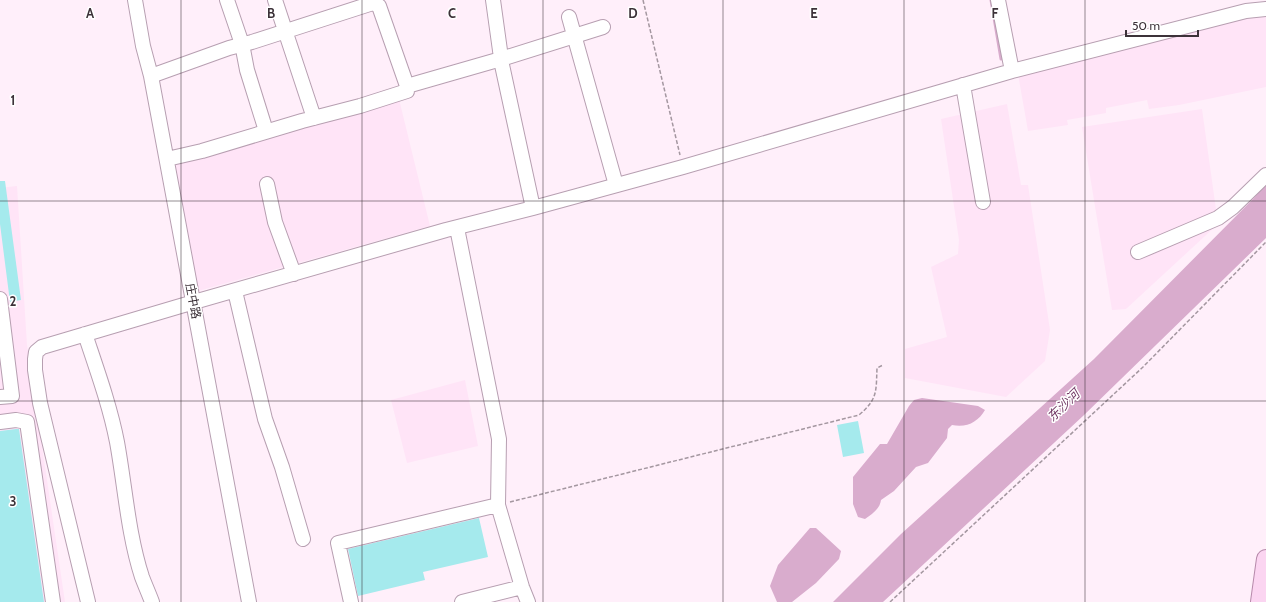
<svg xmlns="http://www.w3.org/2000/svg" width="1266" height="602" viewBox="0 0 1266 602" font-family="Cabin,'Noto Sans SC',sans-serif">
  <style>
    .built { fill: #ffe4f7 }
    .water { fill: #d9accd }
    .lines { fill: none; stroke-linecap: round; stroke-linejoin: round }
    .stream { stroke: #d9accd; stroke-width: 3 }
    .building { fill: #a5eaed }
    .minor-casing { stroke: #b79fb1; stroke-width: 16 }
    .major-casing { stroke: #b78aab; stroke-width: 20 }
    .path { stroke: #a497a0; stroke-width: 1.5; stroke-dasharray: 4 2; stroke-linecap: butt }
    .minor { stroke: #fff; stroke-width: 14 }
    .major { stroke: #fbd5f1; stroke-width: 18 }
    .grid { fill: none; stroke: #3c3239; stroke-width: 1; stroke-opacity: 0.55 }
    .labels { text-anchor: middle; stroke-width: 3; stroke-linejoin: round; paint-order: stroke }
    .street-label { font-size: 12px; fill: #3c3239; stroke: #fff }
    .water-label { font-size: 13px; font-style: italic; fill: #713965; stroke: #fff }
    .grid-label { font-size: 13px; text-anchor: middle; font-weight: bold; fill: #3c3239; stroke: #fff; stroke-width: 3; stroke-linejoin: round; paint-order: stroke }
  </style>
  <rect width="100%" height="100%" fill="#ffeffa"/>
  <path class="built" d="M1266,14v73l-87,18 -30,4 -2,-9 -41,8v5l-39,7 1,5 -40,6 -10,-57 216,-57z
    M399,99l31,127 -232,65 -25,-130z
    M1007,104l14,81h7l22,145 -5,31 -39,36 -101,-19v-29l42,-12 -16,-70 27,-13 1,-14 -18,-121z
    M1202,109l16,115 -92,85 -14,1 -30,-183z
    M17,186l10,159 38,257h-65v-414z
    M465,380l13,66 -71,17 -16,-63z"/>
  <path class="water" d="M1266,184v54l-183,178 -200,186h-50l68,-68 193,-175 159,-160z
    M922,398l56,8 7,4c-7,12 -18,18 -33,15l-4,4 -1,9 -19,25 -12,4 -22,24 -13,9c-1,9 -9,14 -16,19l-7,-2 -5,-13v-27l27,-33h7l22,-38 5,-6z
    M810,528h6l25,23 -2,8 -23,24 -24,19h-15l-7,-16 8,-21z"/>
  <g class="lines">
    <path class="stream" d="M991,0l10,59"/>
  </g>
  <path class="building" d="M0,181h5l16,119 -11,2 -10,-78z
    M858,421l6,32 -21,4 -6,-32z
    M16,429h3l25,173h-44v-171z
    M479,518l9,39 -65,15 2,8 -67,16 -10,-47z"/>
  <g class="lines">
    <defs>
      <path id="minor" d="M135,0l8,46 8,30 98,526
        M227,0l15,44 5,26 19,61
        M275,0l39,118
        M493,0l9,65 31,143
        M569,17l47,168
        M1012,71l234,-60 20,-2
        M151,76l78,-28 23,-6 121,-39 6,3 28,80v5l-47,15 -58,15 -100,30 -35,8
        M963,85l20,117
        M407,86l94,-27 102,-32
        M267,184l8,38 19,52
        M457,228l42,211 -1,66 24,82 6,15
        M1138,252l80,-34 15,-11 33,-32
        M235,291l30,128 17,48 21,72
        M0,299l12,97 -12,1
        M85,334c12,36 25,72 32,108 8,44 11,92 25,135 3,8 7,17 10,25
        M0,422l16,-2 11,2 26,180
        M88,602l-48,-199 -5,-33v-11l1,-7 6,-5 152,-45 252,-72 87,-22 150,-41 329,-96 -14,-71
        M351,602l-13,-59 160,-38
        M462,602l60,-15"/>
      <path id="major" d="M1260,602l6,-43"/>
    </defs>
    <use href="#minor" class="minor-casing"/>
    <use href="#major" class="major-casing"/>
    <path class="path" d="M643,0l37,155
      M510,502l349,-87c19,-16 17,-24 18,-47l6,-3
      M890,602l253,-235 123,-125"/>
    <use href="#minor" class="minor"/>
    <use href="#major" class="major"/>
  </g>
  <path class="grid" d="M181,0v602M362,0v602M543,0v602M723,0v602M904,0v602M1085,0v602M0,201h1266M0,401h1266"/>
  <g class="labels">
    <g class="street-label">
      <text transform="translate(193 301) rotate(79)" y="4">庄中路</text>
    </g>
    <g class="water-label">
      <text transform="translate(1063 405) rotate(-44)" y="5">东沙河</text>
    </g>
  </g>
  <g class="grid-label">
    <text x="90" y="18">A</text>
    <text x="271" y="18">B</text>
    <text x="452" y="18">C</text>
    <text x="633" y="18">D</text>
    <text x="814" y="18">E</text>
    <text x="995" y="18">F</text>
    <text x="13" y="105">1</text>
    <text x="13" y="306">2</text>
    <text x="13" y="506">3</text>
  </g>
  <path d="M1126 30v6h72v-6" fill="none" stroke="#3c3239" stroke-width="2"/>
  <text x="1132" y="30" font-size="12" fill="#3c3239" stroke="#ffffff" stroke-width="3" paint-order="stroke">50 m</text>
</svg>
